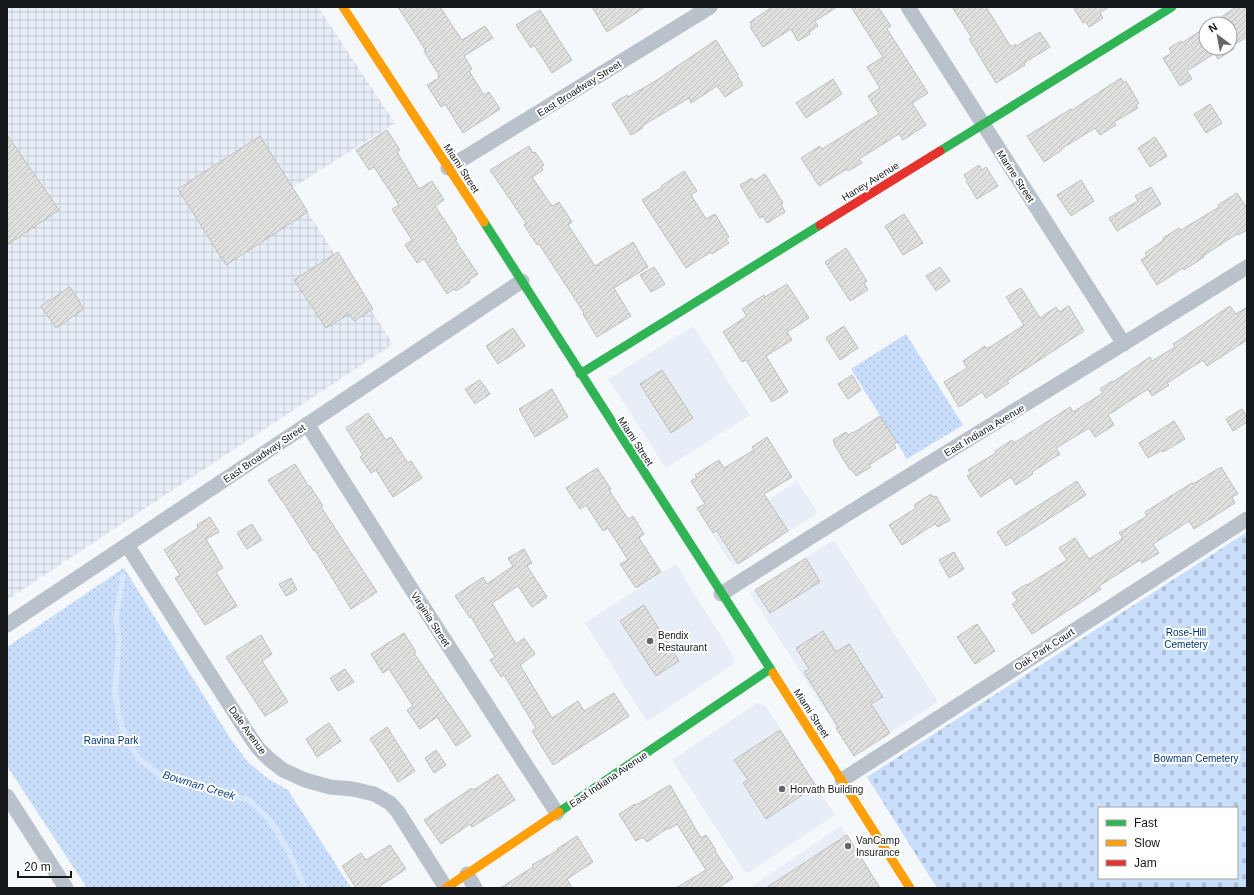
<svg xmlns="http://www.w3.org/2000/svg" width="1254" height="895" viewBox="0 0 1254 895" font-family="Arial,sans-serif">
  <style>
    .built { fill: #e7eef8 }
    .industrial { fill: url(#industrial-grid) }
    .green { fill: url(#green-dots) }
    .cemetery { fill: url(#cemetery-stones); fill-rule: evenodd }
    .lines { fill: none; stroke-linecap: round; stroke-linejoin: round }
    .stream { stroke: #d7e7fd; stroke-width: 5.5 }
    .building { fill: url(#building-hatch); stroke: #bfbebe }
    .street { stroke: #b9c1cb; stroke-width: 15 }
    .fast { stroke: #30b455; stroke-width: 9 }
    .slow { stroke: #ff9f0a; stroke-width: 9 }
    .jam { stroke: #e5322d; stroke-width: 9 }
    .poi-dot { fill: #636669; stroke: #fff; stroke-width: 1.5 }
    .labels { text-anchor: middle; stroke-width: 4; stroke-linejoin: round; paint-order: stroke }
    .street-label { font-size: 10px; fill: #15181b; stroke: #fff }
    .park-label { font-size: 10px; fill: #013976; stroke: #fff }
    .poi-label { font-size: 10px; fill: #15181b; stroke: #fff; text-anchor: start }
    .water-label { font-size: 11px; font-style: italic; fill: #0f4382; stroke: #fff }
  </style>
  <defs>
    <pattern id="industrial-grid" width="8" height="8" patternUnits="userSpaceOnUse"><rect width="8" height="8" fill="#e7eef8"/><path d="M0 4h8M4 0v8" fill="none" stroke="#c5cbd4"/></pattern>
    <pattern id="green-dots" width="8" height="8" patternUnits="userSpaceOnUse"><rect width="8" height="8" fill="#c8defa"/><path d="M2 2h.1M6 6h.1" fill="none" stroke="#abbed6" stroke-width="1.8" stroke-linecap="round"/></pattern>
    <pattern id="cemetery-stones" width="16" height="16" patternUnits="userSpaceOnUse"><rect width="16" height="16" fill="#c8defa"/><path d="M2 7V4a2 2 0 0 1 4 0v3zM10 15v-3a2 2 0 0 1 4 0v3z" fill="#abbed6"/></pattern>
    <pattern id="building-hatch" width="6" height="6" patternUnits="userSpaceOnUse"><rect width="6" height="6" fill="#e0e0df"/><path d="M-1 1l2-2M0 6l6-6M5 7l2-2" fill="none" stroke="#bfbfbf"/></pattern>
  </defs>
  <rect width="100%" height="100%" fill="#f5f8fb"/>
  <path class="built" d="M693,326l57,89 -84,53 -58,-89z
    M797,481l21,32 -85,53 -20,-30z
    M834,540l104,162 -84,54 -104,-163z
    M676,564l56,90 3,9 -88,59 -62,-99z
    M757,703l9,3 69,109 -89,59 -74,-114z
    M841,826l39,62h-126l-2,-2z"/>
  <path class="industrial" d="M7,7h311l77,116 -103,65 101,156 -386,256z"/>
  <path class="green" d="M906,334l57,91 -56,34 -56,-90z
    M124,568l108,173 16,21 19,16 21,12 63,98h-264l-80,-122v-119z"/>
  <path class="cemetery" d="M1247,532v356h-310l-70,-111zM1099,808h138v70h-138z"/>
  <g class="lines">
    <path class="stream" d="M123,576l-7,42 3,22 -4,52 4,24 6,20 13,22 24,19 87,23 21,20 19,32 16,36"/>
  </g>
  <path class="building" d="M398,7h42l22,33 23,-14 8,12 -29,18 8,13 -3,2 15,24 5,-3 11,17 -37,24 -18,-29 -4,3 -14,-22 12,-7 -1,-2 1,-1 -15,-24h2z
    M592,7h53l-38,25z
    M772,7h65l-22,14 3,5 -9,6 1,2 -12,7 -7,-12 -28,18 -13,-20 2,-2 -2,-3z
    M851,7h27l13,19 -4,3 41,64 -16,10 14,22 -23,15 -4,-6 -40,25 3,4 -14,8 -1,-2 -28,17 -18,-28 19,-12 2,3 57,-35 -11,-18 12,-8 -13,-21 16,-10z
    M952,7h34l25,40 4,-3 1,2 24,-14 10,15 -26,16 1,2 -29,18 -27,-44 3,-1z
    M1073,7h36l-9,6 3,5 -14,9 -3,-5 -3,1z
    M1236,7h11v30l-15,9 2,3 -16,10 -3,-5 -3,1 -25,16 5,8 -12,7 -17,-28 9,-5 -3,-5 12,-7 1,2 24,-16v21h24v-24h-19z
    M540,10l32,50 -20,13 -18,-28 -3,3 -15,-23z
    M716,40l22,35h-1l6,10 -18,12 -8,-11 -26,17 -2,-5 -47,28 1,2 -12,7 -19,-31 15,-9 1,2 29,-17z
    M1121,78l3,5 2,-2 13,22 -3,2 2,3 -24,14 2,3 -16,10 -5,-7 -34,21 1,1 -18,12 -17,-26 44,-27 1,1z
    M833,79l9,15 -36,24 -10,-15z
    M1210,104l12,19 -16,10 -12,-19z
    M387,130l13,20 -3,2 22,37 13,-8 12,19 -9,6 22,33 -2,1 23,34 -9,6 1,2 -14,9 -2,-2 -7,5 -23,-35 -7,4 -12,-18 7,-5 -20,-31 7,-4 -25,-38 -5,3 -13,-20z
    M7,135l52,75 -52,35z
    M260,136l48,76 -82,53 -48,-76z
    M1155,137l12,19 -17,11 -12,-19z
    M529,146l4,7 2,-1 9,13 -3,2 2,3 -11,7 20,29 7,-4 13,20 -4,3 27,41 38,-24 15,25 -34,21 17,28 -34,21 -14,-23 1,-1 -45,-69 -2,1 -13,-20 2,-2 -36,-53z
    M979,165l3,5 4,-3 12,19 -21,13 -11,-18 1,-1 -3,-5z
    M684,171l13,20 -6,4 15,24 9,-5 14,23 -3,2 3,4 -17,11 -1,-2 -25,16 -44,-68 20,-13 -1,-1z
    M765,174l18,29 -2,1 4,8 -18,11 -4,-7 -3,2 -20,-33 12,-7 2,3z
    M1081,180l13,21 -23,15 -14,-21z
    M1151,187l10,17 -44,27 -8,-13 29,-17 -3,-5z
    M1237,193l10,15v22l-9,5 -1,-1 -34,22 1,1 -20,13 -1,-2 -26,17 -16,-25 6,-4 -2,-3 19,-13 -1,-2 16,-10 2,2 38,-23 -1,-2z
    M904,214l19,29 -20,12 -18,-29z
    M846,248l21,33 -3,2 4,7 -18,11 -25,-39z
    M338,252l35,57 -19,12 -5,-7 -23,14 -32,-48z
    M654,267l11,17 -14,8 -11,-17z
    M940,267l10,14 -14,10 -10,-15z
    M787,284l22,34 -22,14 5,8 -26,16 22,36 -16,10 -26,-42 -4,2 -19,-30 24,-16 -5,-7 22,-14 1,2z
    M70,287l14,22 -28,19 -15,-22z
    M1021,288l19,30 16,-11 3,5 10,-6 15,25 -77,50 2,2 -23,15 -4,-6 -23,15 -15,-25 23,-14 -4,-7 22,-15 2,3 37,-24 -18,-28z
    M1230,306l6,8 11,-7v33l-40,26 -4,-6 -36,23 2,2 -17,11 -4,-7 -40,26 6,10 -19,12 -6,-9 -33,20 4,6 -28,18 1,2 -17,11 -5,-8 -30,20 -14,-21 4,-2 -3,-4 28,-17 -1,-2 17,-11 2,3 56,-36 3,5 30,-19 -3,-4 12,-8 1,1 37,-25 2,4 23,-14 -2,-3z
    M844,326l14,22 -18,12 -14,-22z
    M513,328l12,18 -27,18 -12,-18z
    M662,370l31,48 -22,15 -31,-49z
    M852,375l9,15 -13,9 -10,-15z
    M480,380l10,14 -15,10 -10,-15z
    M552,389l16,28 -33,20 -16,-28z
    M1242,409l5,8v5l-14,9 -7,-12z
    M368,413l18,27 5,-3 17,26 3,-2 11,17 -29,19 -17,-27 -5,3 -11,-16 3,-2 -17,-27z
    M880,416l17,26 -3,2 2,4 -27,17 2,2 -15,9 -5,-7 -1,1 -16,-26h1l-2,-4 13,-8 2,3 5,-3v1z
    M1174,421l11,18 -22,13 -1,-2 -14,8 -9,-15z
    M767,437l25,40 -28,17 24,37 -50,33 -21,-33 -4,2 -16,-25 8,-4 -14,-23 6,-4 -2,-2 24,-15 5,8 30,-18 -2,-3z
    M295,464l14,23 1,-1 13,20 -2,1 56,85 -26,17 -36,-59 -1,1 -32,-51h-1l-13,-20z
    M1221,467l17,27 -6,3 3,6 -41,26 -5,-8 -36,23 6,9 -17,10 -2,-3 -41,26 2,3 -69,45 -20,-30 5,-4 -5,-7 15,-9v1l40,-25 -8,-12 16,-10 14,21 34,-21 -4,-5 28,-17 -2,-4 47,-29 1,1z
    M597,468l14,21 -2,1 19,29 5,-3 11,18 -5,4 22,34 -25,16 -16,-24 8,-4 -20,-32 -5,3 -17,-26 -6,4 -14,-21z
    M1077,481l9,14 -80,51 -9,-14z
    M931,494l2,3 3,-1 14,24 -12,7 -3,-3 -33,21 -13,-20 27,-17 -2,-3z
    M210,517l9,15 -13,7 17,29 -7,4 21,34 -32,19 -30,-47 5,-3 -16,-25 34,-22 -1,-3z
    M252,524l10,16 -15,9 -10,-16z
    M524,549l8,14 -5,3 20,31 -15,10 -14,-21 -26,17 24,41 8,-6 11,16 -15,11 32,53 26,-17 6,10 30,-18 15,23 -76,49 -21,-34 4,-3 -32,-53 -3,2 -11,-17 5,-3 -24,-40 -1,1 -15,-22 28,-19 4,7 26,-18 -5,-8z
    M954,552l10,17 -15,9 -10,-18z
    M806,558l14,24 -50,31 -15,-23z
    M291,578l6,12 -11,6 -7,-12z
    M644,605l35,56 -23,15 -36,-55z
    M977,624l18,27 -20,13 -18,-27z
    M823,631l13,21 13,-8 34,53 -12,7 19,29 -36,23 -18,-28 2,-1 -34,-55 5,-3 -13,-21z
    M404,633l12,19 -2,1 57,83 -15,10 -19,-29 -17,12 -13,-19 6,-4 -24,-37 -6,4 -12,-19z
    M261,635l11,19 -10,7 26,41 -23,14 -39,-59z
    M345,669l9,13 -16,9 -8,-13z
    M329,723l12,18 -24,16 -11,-18z
    M387,727l28,44 -17,11 -28,-43z
    M780,730l36,56 -50,33 -23,-36 5,-3 -14,-20z
    M436,750l10,15 -12,8 -9,-15z
    M498,774l17,26 -43,27 -2,-3 -29,20 -17,-24 48,-32 2,2z
    M670,785l31,53 5,-3 10,15 -1,1 18,27 -15,10h-42l30,-18 -29,-46 -8,5 -1,-1 -21,14 -4,-5 -7,4 -17,-27 16,-10 1,1z
    M847,835l33,53h-114z
    M577,836l16,26 -26,17 5,9h-72l33,-21 -1,-2 26,-15 -1,-1z
    M390,845l16,24 -29,19h-21l-14,-22 19,-13 5,7z"/>
  <g class="lines">
    <path class="street" d="M908,7l216,337
      M448,168l262,-161
      M307,424l100,158 150,231
      M127,545l122,190 9,13 11,11 14,11 22,10 25,7 23,2 21,5 16,9 8,9 48,76
      M721,594c174,-112 351,-217 526,-327
      M7,625l515,-344
      M842,780l405,-261
      M7,796l59,92
      M467,874l8,14"/>
    <path class="fast" d="M940,151l232,-144
      M484,222l289,451
      M580,374l240,-149
      M559,812l211,-143"/>
    <path class="slow" d="M343,7l141,215
      M773,673l137,215
      M446,888l113,-76"/>
    <path class="jam" d="M820,225l120,-74"/>
  </g>
  <g class="poi-dot">
    <circle cx="650" cy="641" r="4"/>
    <circle cx="782" cy="789" r="4"/>
    <circle cx="848" cy="846" r="4"/>
  </g>
  <g class="labels">
    <g class="street-label">
      <text transform="translate(579 88) rotate(-32)" y="4">East Broadway Street</text>
      <text transform="translate(462 168) rotate(57)" y="4">Miami Street</text>
      <text transform="translate(1016 176) rotate(57)" y="4">Marine Street</text>
      <text transform="translate(870 181) rotate(-32)" y="4">Haney Avenue</text>
      <text transform="translate(984 430) rotate(-31)" y="4">East Indiana Avenue</text>
      <text transform="translate(636 441) rotate(57)" y="4">Miami Street</text>
      <text transform="translate(264 453) rotate(-34)" y="4">East Broadway Street</text>
      <text transform="translate(431 619) rotate(57)" y="4">Virginia Street</text>
      <text transform="translate(1044 649) rotate(-33)" y="4">Oak Park Court</text>
      <text transform="translate(812 713) rotate(57)" y="4">Miami Street</text>
      <text transform="translate(248 730) rotate(54)" y="4">Dale Avenue</text>
      <text transform="translate(608 779) rotate(-34)" y="4">East Indiana Avenue</text>
    </g>
    <g class="park-label">
      <text x="1186" y="636">Rose-Hill<tspan x="1186" dy="12">Cemetery</tspan></text>
      <text x="111" y="744">Ravina Park</text>
      <text x="1196" y="762">Bowman Cemetery</text>
    </g>
    <g class="poi-label">
      <text x="658" y="639">Bendix<tspan x="658" dy="12">Restaurant</tspan></text>
      <text x="790" y="793">Horvath Building</text>
      <text x="856" y="844">VanCamp<tspan x="856" dy="12">Insurance</tspan></text>
    </g>
    <g class="water-label">
      <text transform="translate(199 785) rotate(17)" y="4">Bowman Creek</text>
    </g>
  </g>
  <rect width="1254" height="895" fill="none" stroke="#15181b" stroke-width="16"/>
  <rect x="1098" y="807" width="140" height="72" fill="#ffffff" stroke="#a1a3a4"/>
  <rect x="1106" y="820" width="20" height="6" fill="#30b455" stroke="#a1a3a4"/>
  <text x="1134" y="827" font-size="12" fill="#15181b">Fast</text>
  <rect x="1106" y="840" width="20" height="6" fill="#ff9f0a" stroke="#a1a3a4"/>
  <text x="1134" y="847" font-size="12" fill="#15181b">Slow</text>
  <rect x="1106" y="860" width="20" height="6" fill="#e5322d" stroke="#a1a3a4"/>
  <text x="1134" y="867" font-size="12" fill="#15181b">Jam</text>
  <g transform="translate(1218 36) rotate(328)"><circle r="19" fill="#ffffff" stroke="#a1a3a4"/>
  <path d="M0-3L7 15L0 10L-7 15Z" fill="#636669"/>
  <text y="-6" font-size="11" font-weight="bold" text-anchor="middle" fill="#15181b">N</text>
  </g>
  <path d="M18 871v6h53v-6" fill="none" stroke="#15181b" stroke-width="2"/>
  <text x="24" y="871" font-size="12" fill="#15181b" stroke="#ffffff" stroke-width="3" paint-order="stroke">20 m</text>
</svg>
